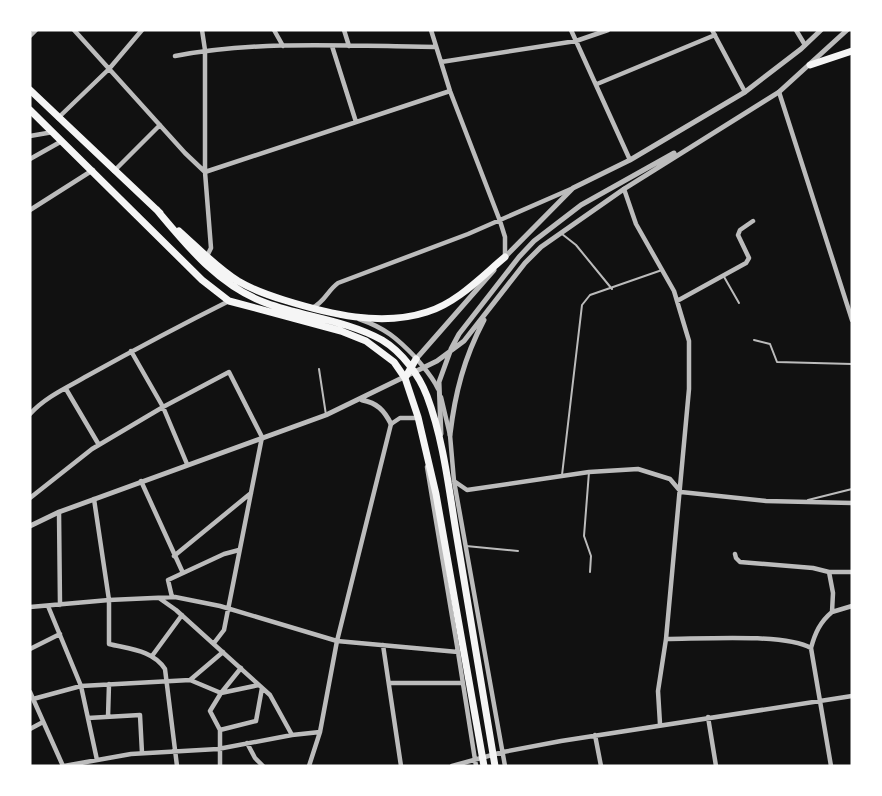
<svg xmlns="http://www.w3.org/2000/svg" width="882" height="796" viewBox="0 0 882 796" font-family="Roboto,sans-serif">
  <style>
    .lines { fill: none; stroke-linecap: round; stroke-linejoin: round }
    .service { stroke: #bcbcbc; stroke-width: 2 }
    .minor { stroke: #bcbcbc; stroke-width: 4.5 }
    .tertiary { stroke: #bcbcbc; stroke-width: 5 }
    .primary { stroke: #f5f5f5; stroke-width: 7 }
  </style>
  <rect width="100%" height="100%" fill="#111"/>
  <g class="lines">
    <path class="service" d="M562,234l14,11 36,44
      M723,275l16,28
      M754,340l16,4 7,18 75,2
      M319,369l7,46
      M589,472l-5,64 7,20 -1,16
      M562,475l20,-170 8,-10 72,-25
      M808,500l44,-11
      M466,546l52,5"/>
    <path class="minor" d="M74,30l111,123 20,19
      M202,30l3,20v122l6,76 -4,8
      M274,30l9,16
      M344,30l5,16
      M431,30l19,61 50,130 5,16v20
      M571,30l59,130
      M712,30l33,62
      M796,30l9,15
      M30,36l6,-6
      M332,46l24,76
      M175,56c85,-16 174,-10 261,-9
      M441,62l135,-21 32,-11
      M597,84l118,-49
      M779,92l73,228
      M58,118l51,-49 33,-39
      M30,136l23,-4
      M30,159l32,-18
      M114,171l46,-46
      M205,172l245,-81
      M624,189l12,35 38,67 15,50v48l-23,250c33,0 119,-6 145,9
      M30,210l63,-40
      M677,301l69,-38 3,-5 -11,-23 2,-5 13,-9
      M312,308c13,-6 15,-17 26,-25l130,-49 103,-45
      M359,319c26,9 38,19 57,39 8,10 17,19 22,31
      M131,351l32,56 24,57
      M66,389l33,56
      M441,397l9,38 4,46 51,285
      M30,414c15,-17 38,-27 57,-38 47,-26 94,-51 142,-75
      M427,467l31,185 18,114
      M141,481l42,92
      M454,481l13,9 122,-18 49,-3 32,10 11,13 85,9 86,2
      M30,498l62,-49 71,-42 66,-35 33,65 -38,193 -10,13
      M94,499l15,101v44c20,5 44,6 56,25l12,97
      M59,512l1,93
      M735,554l1,4 4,4 73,6 16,4 4,21 -1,19c-12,10 -17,21 -21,36l20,118
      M174,556l77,-63
      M829,572h23
      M172,597l-4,-17 56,-26 15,-4
      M159,598l17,12 94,85 22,40
      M48,606l33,80 16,74
      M30,607l79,-7 66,-3 45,9 117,35 121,11
      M832,612l20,-6
      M383,645l18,121
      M30,649l30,-15
      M152,656l30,-41
      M190,680l31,13 38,-8
      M389,683h74
      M30,692l33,74
      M33,699l48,-13 109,-6 33,-28
      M108,717l1,-33
      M708,717l8,49
      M88,718l52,-3 2,38
      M660,724l-2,-33 8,-52
      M30,729l13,-7
      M220,730l36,-9 6,-33
      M595,735l6,31
      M247,743l8,15 8,8
      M64,766l67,-12 87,-5 74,-14 28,-3
      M220,766v-36l-10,-19 11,-18 20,-25
      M309,766l11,-34 17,-91 54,-217 9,-6h18
      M452,766l51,-14 58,-11 291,-45"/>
    <path class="tertiary" d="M503,259l70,-71 57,-28 115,-68 56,-43 20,-19
      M416,359l78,-89
      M362,400c15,3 22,10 29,24
      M441,434l-2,-52 12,-33 8,-15 60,-77 15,-16 47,-36 93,-52
      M450,435c5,-42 14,-77 34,-115
      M30,526l29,-14 267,-97 111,-54 27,-20 61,-78 16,-16 83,-58 155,-97 68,-62"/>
    <path class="primary" d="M810,65l42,-14
      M30,90l130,123
      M30,110l172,170 27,21 112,30 25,10 28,21 11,16
      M157,210c31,37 62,76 109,93 38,14 80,17 116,37 20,12 37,35 45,56 17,45 22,95 30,142 13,76 26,152 38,228
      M179,231c19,17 37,36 59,50 15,9 30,14 46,19 45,14 97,27 143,12 30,-9 55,-36 78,-55
      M416,359l-11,19 13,39 18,77 48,272"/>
  </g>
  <rect width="882" height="796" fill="none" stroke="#ffffff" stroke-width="63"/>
</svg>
